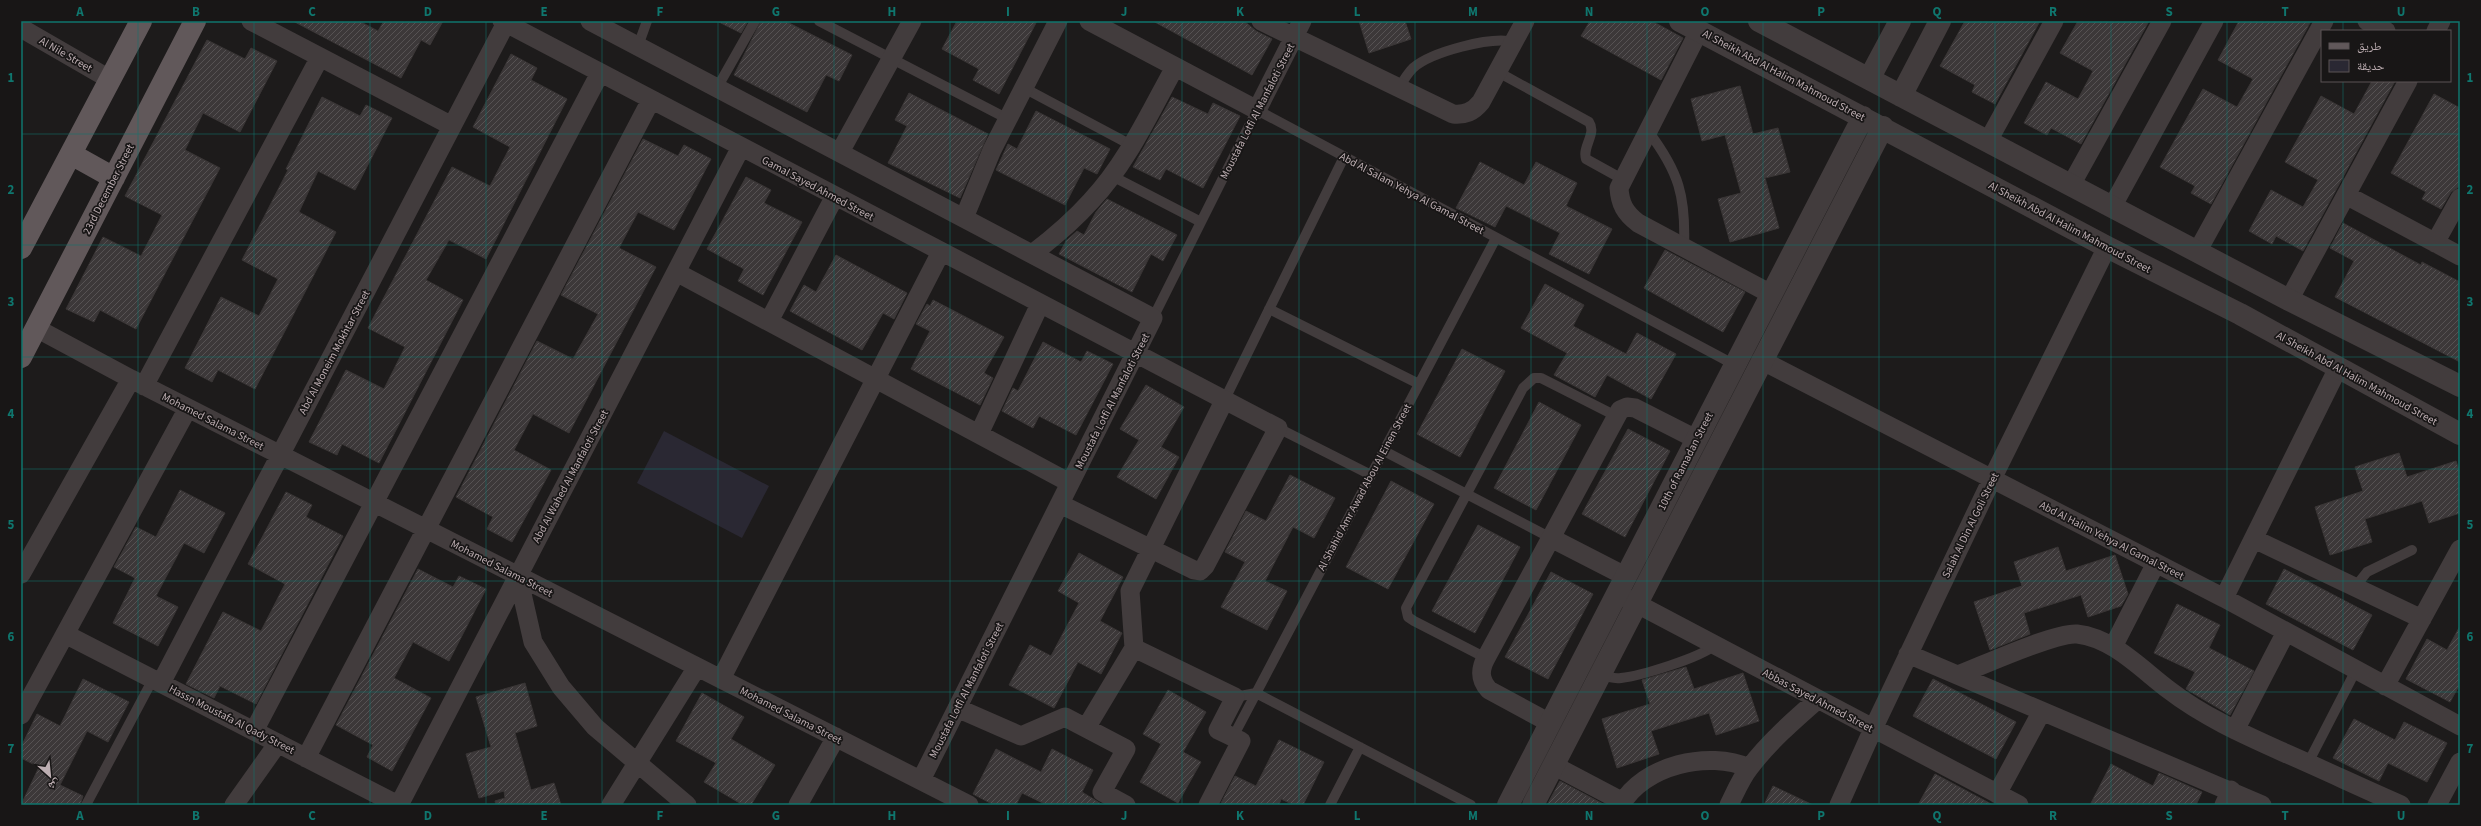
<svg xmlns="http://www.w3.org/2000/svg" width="2481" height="826" viewBox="0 0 2481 826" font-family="'Source Sans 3','Noto Naskh Arabic',sans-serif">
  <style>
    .green { fill: #2a2833 }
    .building { fill: url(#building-hatch); stroke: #393535 }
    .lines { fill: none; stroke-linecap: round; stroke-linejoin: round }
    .service { stroke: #423c3d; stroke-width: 10 }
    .minor { stroke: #423c3d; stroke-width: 19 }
    .tertiary { stroke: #423c3d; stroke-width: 22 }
    .primary { stroke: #61585a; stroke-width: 22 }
    .grid { fill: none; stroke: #0f766e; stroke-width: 1; stroke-opacity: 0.55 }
    .labels { text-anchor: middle; stroke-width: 3.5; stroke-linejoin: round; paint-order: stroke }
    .street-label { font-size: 11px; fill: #bdaeb2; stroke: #181616 }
    .neatline { fill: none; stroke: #0f766e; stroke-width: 1.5 }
    .grid-label { font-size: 13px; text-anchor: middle; font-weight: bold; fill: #0f766e }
  </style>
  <defs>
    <pattern id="building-hatch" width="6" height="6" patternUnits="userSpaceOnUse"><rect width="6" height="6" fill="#3c3839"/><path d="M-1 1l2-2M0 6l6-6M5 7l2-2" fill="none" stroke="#565253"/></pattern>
  </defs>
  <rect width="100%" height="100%" fill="#1d1b1b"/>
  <path class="green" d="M664,431l105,55 -27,52 -105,-55z"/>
  <path class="building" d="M293,21h66l19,10 6,-10h59l-13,24 -9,-5 -20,38z
    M717,21h31l-7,12z
    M761,21h24l67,34 -13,26 -13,-6 -19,37 -73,-37z
    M957,21h80l-38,73 -26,-14 6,-11 -37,-20z
    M1153,21h91l12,10 16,8 -20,36z
    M1359,21h46l6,18 -42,14z
    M1590,21h62l31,17 -22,42 -80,-44z
    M1965,21h75l-45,83 -23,-12 3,-7 -35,-19z
    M2078,21h71l-68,123 -30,-16 -4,7 -23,-12 22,-41 32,17 15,-28 -33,-18z
    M2239,21h72l-100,183 -20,-11 4,-7 -35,-19 43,-78 34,18 16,-28 -35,-19z
    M207,40l38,19 6,-11 26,13 -37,71 -37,-19 -18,37 35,18 -84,161 -36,-19 -6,12 -28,-13 37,-72 38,19 21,-41 -37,-19z
    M511,54l26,14 -6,12 36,19 -81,160 -37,-19 -23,40 37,20 -84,163 -37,-19 -5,11 -28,-13 37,-72 38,19 21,-42 -37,-19 84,-161 38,19 20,-39 -37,-20z
    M2372,81h23l-92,170 -27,-15 -4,8 -23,-13 22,-41 32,17 15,-27 -33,-18 36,-66 33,18z
    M1740,86l13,48 25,-6 12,44 -25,6 14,50 -49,14 -12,-43 23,-6 -16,-58 -23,6 -11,-42z
    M909,93l79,41 -28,64 -72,-35 19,-37 -12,-6z
    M2434,94l26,14v78l-9,6 -10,17 -19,-10 4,-7 -35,-19z
    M322,97l38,19 6,-11 26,13 -37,72 -37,-19 -19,41 37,20 -81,157 -37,-19 -6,12 -27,-14 36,-71 38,19 19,-37 -36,-19 46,-90 -2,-1z
    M1172,97l36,17 5,-11 27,13 -37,72 -37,-19 -6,11 -27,-13z
    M1036,111l74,38 -13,25 -13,-6 -19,37 -69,-35 12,-26 9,5z
    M643,139l35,17 6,-11 27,14 -37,71 -36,-18 -19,36 37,19 -87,166 -36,-19 -19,36 37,20 -39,72 -25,-13 6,-12 -37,-20 81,-156 36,18 25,-45 -37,-19z
    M1480,162l44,23 12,-23 41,21 -11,23 46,23 -23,45 -40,-20 11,-21 -54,-27 -11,21 -39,-19z
    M746,177l25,13 -7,13 38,19 -39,73 -25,-14 6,-12 -37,-20z
    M1107,199l70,36 -14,26 -12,-7 -19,38 -73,-38 7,-13 11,-10 7,4 12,-23z
    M2343,223l78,42 1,-3 38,20v80l-125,-65 19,-36 -24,-13z
    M1665,250l80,42 -22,40 -79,-44z
    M836,255l71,38 -13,26 -11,-6 -21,37 -72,-39 14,-26 12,7z
    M1545,284l39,21 -11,21 53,28 11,-21 39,21 -25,45 -44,-24 -12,22 -41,-22 13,-22 -46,-25z
    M933,300l71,37 -20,36 9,5 -13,27 -69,-36 19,-38 -14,-7 11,-20 3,2z
    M1043,342l38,20 6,-11 26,13 -37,71 -37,-19 -6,12 -31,-17 11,-23 5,3z
    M1462,349l43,22 -45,86 -43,-23z
    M1146,385l38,22 -23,40 18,10 -23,42 -39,-22 22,-37 -19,-11z
    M1539,402l42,23 -45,85 -42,-22z
    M1628,429l42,22 -45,86 -43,-23z
    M2399,453l8,24 49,-16 4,11v41l-31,10 -7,-22 -57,18 7,23 -42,13 -15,-48 48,-16 -8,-24z
    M1290,475l45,23 -21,40 -21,-11 -28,54 22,10 -20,39 -46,-23 24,-45 -20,-10 21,-41 20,10z
    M1391,481l43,23 -46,85 -42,-22z
    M180,490l45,23 -21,40 -20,-10 -28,53 22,11 -20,39 -45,-23 22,-45 -21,-11 22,-40 20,10z
    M286,492l26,13 -6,12 37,19 -87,168 -36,-18 -6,12 -28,-14 37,-72 38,19 24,-47 -37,-20z
    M1478,525l42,22 -45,86 -43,-22z
    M2058,547l8,24 49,-16 13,39 -7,12 -33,11 -7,-22 -57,18 6,21 -40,16 -16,-48 48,-16 -8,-24z
    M1079,553l44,24 -23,44 22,12 -21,41 -23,-12 -24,46 -45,-23 21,-40 21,11 28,-53 -21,-12z
    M418,569l35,18 6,-11 27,13 -37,72 -36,-19 -19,36 37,20 -39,73 -25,-14 6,-12 -37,-20z
    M2284,569l88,46 -19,35 -87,-46z
    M1551,572l42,22 -45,85 -43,-22z
    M2177,604l43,21 -11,23 45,23 -24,44 -44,-26 9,-17 -41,-19z
    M2460,626v58l-10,18 -44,-23 21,-40 20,11z
    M1686,667l8,22 49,-16 16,48 -43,14 -7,-22 -58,18 8,23 -42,14 -15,-49 48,-15 -8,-24z
    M83,679l46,23 -21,40 -21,-11 -27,54 23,11 -3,9h-59l18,-38 -18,-9v-11l16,-33 23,12z
    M1933,679l83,43 -20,37 -83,-43z
    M525,683l12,43 -22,7 16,57 23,-7 7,22h-65l-1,-4 10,-3 -1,-7 -25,7 -13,-44 25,-7 -15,-50z
    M1168,690l38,22 -23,40 18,10 -23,41 -38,-21 21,-38 -18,-10z
    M702,693l42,24 -13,22 44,26 -24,40h-8l-39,-23 12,-19 -40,-22z
    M2354,719l41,21 9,-18 43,21 -20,39 -39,-19 -9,18 -46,-23z
    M1279,740l45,22 -21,43h-9l-13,-6 -2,6h-59l15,-29 21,10z
    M996,749l45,23 11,-23 41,21 -11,22 21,13h-56l-25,-12 -6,12h-22l-21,-11z
    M2111,764l42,22 6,-13 43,19 -6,13h-106z
    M1935,774l58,31h-75z
    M1560,781l45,24h-58z
    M1773,786l40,19h-49z"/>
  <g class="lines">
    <path class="service" d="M819,21l189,98
      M638,46l9,-25
      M1498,72l91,50c8,12 -7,24 -3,37l38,21
      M717,88l38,-67
      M1024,88l107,57
      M1399,88c4,-7 8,-14 14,-20 18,-16 78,-32 101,-26
      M1648,131c31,41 38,65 36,117
      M1112,176l89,46
      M1269,309l150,75
      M1153,318l104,-208 478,255
      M1224,401l120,-244
      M1278,428l93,47
      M1384,451l167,87
      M2355,587l12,-15 45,-22
      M1486,658l-72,-37 -6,-4 -2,-9 117,-220 11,-10h7l75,38
      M1600,674c7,3 13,5 21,4 19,-2 79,-20 94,-33
      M1235,697l21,-4 215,112
      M1233,737l263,-499
      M2308,763l48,-93
      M86,805l67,-126
      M1330,805l30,-58"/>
    <path class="minor" d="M251,21l201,105
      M502,21l776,407 -73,138 -5,5 -6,-1 -134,-66
      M590,21l563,297 -232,462
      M1089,21l168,89 45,-89
      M1261,21l192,93c12,1 20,-2 28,-12l44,-81
      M2367,21l19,10
      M21,28l90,52
      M1699,31l-80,157c1,16 6,25 19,35l133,71
      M2436,31l5,-10
      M1988,141l66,-120
      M840,152l72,-131
      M2071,185l91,-164
      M2346,195l114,61
      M2112,207l102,-186
      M964,218l28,-68 66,-129
      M2435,243l25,-45
      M2197,252l127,-231
      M1032,254c21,-16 41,-33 59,-53 36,-38 59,-89 84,-134
      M676,272l394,211
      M2289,300l119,-219
      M769,321l66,-125
      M36,328l95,51 838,426
      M1761,360l463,238 236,128
      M144,386l176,-329
      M979,434l61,-130
      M1551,538l74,38
      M2254,539l168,80
      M21,574l110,-195
      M518,576l15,66 28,45 34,40 92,78
      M1624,597l395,208
      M2224,598l114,-230
      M65,634l333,171
      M2113,647l43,-84
      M1134,648l101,49 -17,33 23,11 -33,64
      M1908,654l354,151
      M1958,675c24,-9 97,-43 119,-41 36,4 64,35 92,56 35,27 76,45 116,63 39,17 77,35 116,52
      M721,679l220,-427
      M161,683l346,-662
      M2385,686l75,-137
      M957,708l64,28 44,-19 21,11
      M21,715l167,-307
      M1550,723l-61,-33c-9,-10 -10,-19 -3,-32l134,-248 7,-3 8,1 61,31
      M2235,730l51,-98
      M254,731l346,-658
      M306,758l345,-658
      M1553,765l70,37
      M1997,794l45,-83
      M234,805l44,-62
      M399,805l342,-658
      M611,805l86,-138
      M798,805l38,-68
      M1126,805l-24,-13 24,-43 -40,-21 48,-80 -4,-57 94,-190
      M1621,805c22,-40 88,-55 128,-37
      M1729,805c6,-12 12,-27 21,-38 19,-25 43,-46 67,-67
      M1839,805l34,-76 119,-250 115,-232
      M2224,805l7,-15
      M2437,805l23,-43"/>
    <path class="tertiary" d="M1680,21l427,226 133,67 220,120
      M1759,21l530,279 171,86
      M1869,79l31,-58
      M1901,96l39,-75
      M1508,805l355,-688
      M1533,805l350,-678"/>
    <path class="primary" d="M71,154l43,24
      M21,248l120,-227
      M21,357l174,-336"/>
  </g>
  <path class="grid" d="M138,21v784M254,21v784M370,21v784M486,21v784M602,21v784M718,21v784M834,21v784M950,21v784M1066,21v784M1182,21v784M1299,21v784M1415,21v784M1531,21v784M1647,21v784M1763,21v784M1879,21v784M1995,21v784M2111,21v784M2227,21v784M2343,21v10M2343,81v724M21,134h2439M21,245h2439M21,357h2439M21,469h2439M21,581h2439M21,692h2439"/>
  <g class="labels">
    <g class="street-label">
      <text transform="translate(66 54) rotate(30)" y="4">Al Nile Street</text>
      <text transform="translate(1784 75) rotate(28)" y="4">Al Sheikh Abd Al Halim Mahmoud Street</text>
      <text transform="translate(1257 111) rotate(-63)" y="4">Moustafa Lotfi Al Manfaloti Street</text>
      <text transform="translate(818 188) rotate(28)" y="4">Gamal Sayed Ahmed Street</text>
      <text transform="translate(108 189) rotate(-63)" y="4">23rd December Street</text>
      <text transform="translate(1412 193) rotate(28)" y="4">Abd Al Salam Yehya Al Gamal Street</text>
      <text transform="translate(2070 227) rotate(28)" y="4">Al Sheikh Abd Al Halim Mahmoud Street</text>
      <text transform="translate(334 352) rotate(-62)" y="4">Abd Al Moneim Mokhtar Street</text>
      <text transform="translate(2357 378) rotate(29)" y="4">Al Sheikh Abd Al Halim Mahmoud Street</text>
      <text transform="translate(1112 401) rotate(-63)" y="4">Moustafa Lotfi Al Manfaloti Street</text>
      <text transform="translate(213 421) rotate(27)" y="4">Mohamed Salama Street</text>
      <text transform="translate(1685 461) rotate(-63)" y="4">10th of Ramadan Street</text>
      <text transform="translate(570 476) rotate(-62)" y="4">Abd Al Wahed Al Manfaloti Street</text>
      <text transform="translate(1364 487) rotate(-62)" y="4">Al Shahid Amr Awad Abou Al Einen Street</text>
      <text transform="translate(1970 525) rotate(-64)" y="4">Salah Al Din Al Goli Street</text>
      <text transform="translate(2112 540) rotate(27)" y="4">Abd Al Halim Yehya Al Gamal Street</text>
      <text transform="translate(502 568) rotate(27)" y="4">Mohamed Salama Street</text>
      <text transform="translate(966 690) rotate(-63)" y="4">Moustafa Lotfi Al Manfaloti Street</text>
      <text transform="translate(1818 700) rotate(28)" y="4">Abbas Sayed Ahmed Street</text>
      <text transform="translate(791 715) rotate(27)" y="4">Mohamed Salama Street</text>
      <text transform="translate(232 719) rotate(27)" y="4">Hassn Moustafa Al Qady Street</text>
    </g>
  </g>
  <rect width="2481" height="826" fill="none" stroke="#181616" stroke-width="44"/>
  <rect x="2321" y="30" width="130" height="52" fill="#181616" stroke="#5a5354"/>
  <rect x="2329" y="43" width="20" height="6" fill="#61585a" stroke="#5a5354"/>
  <text x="2357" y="50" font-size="12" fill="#bdaeb2">طريق</text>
  <rect x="2329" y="60" width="20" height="12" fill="#2a2833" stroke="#5a5354"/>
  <text x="2357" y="70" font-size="12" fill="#bdaeb2">حديقة</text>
  <g transform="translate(50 776) rotate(153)" stroke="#181616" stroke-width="3" paint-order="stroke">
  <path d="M0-3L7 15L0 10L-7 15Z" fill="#bdaeb2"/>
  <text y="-6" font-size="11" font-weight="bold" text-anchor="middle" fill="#bdaeb2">ش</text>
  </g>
  <rect x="22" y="22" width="2437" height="782" class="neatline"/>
  <g class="grid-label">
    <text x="80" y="16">A</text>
    <text x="196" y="16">B</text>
    <text x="312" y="16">C</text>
    <text x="428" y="16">D</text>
    <text x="544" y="16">E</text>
    <text x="660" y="16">F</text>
    <text x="776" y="16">G</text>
    <text x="892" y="16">H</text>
    <text x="1008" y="16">I</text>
    <text x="1124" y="16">J</text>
    <text x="1240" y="16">K</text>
    <text x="1357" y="16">L</text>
    <text x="1473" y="16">M</text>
    <text x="1589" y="16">N</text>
    <text x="1705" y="16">O</text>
    <text x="1821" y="16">P</text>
    <text x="1937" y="16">Q</text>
    <text x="2053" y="16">R</text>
    <text x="2169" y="16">S</text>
    <text x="2285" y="16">T</text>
    <text x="2401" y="16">U</text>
    <text x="11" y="82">1</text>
    <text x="2470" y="82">1</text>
    <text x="11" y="194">2</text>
    <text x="2470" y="194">2</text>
    <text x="11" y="306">3</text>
    <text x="2470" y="306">3</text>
    <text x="11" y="418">4</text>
    <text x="2470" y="418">4</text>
    <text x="11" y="529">5</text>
    <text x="2470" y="529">5</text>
    <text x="11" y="641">6</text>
    <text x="2470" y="641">6</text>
    <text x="11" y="753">7</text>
    <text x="2470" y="753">7</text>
    <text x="80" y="820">A</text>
    <text x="196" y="820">B</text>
    <text x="312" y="820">C</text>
    <text x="428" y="820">D</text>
    <text x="544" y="820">E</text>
    <text x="660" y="820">F</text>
    <text x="776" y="820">G</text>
    <text x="892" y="820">H</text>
    <text x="1008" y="820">I</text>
    <text x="1124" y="820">J</text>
    <text x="1240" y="820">K</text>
    <text x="1357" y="820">L</text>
    <text x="1473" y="820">M</text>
    <text x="1589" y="820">N</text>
    <text x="1705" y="820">O</text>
    <text x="1821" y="820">P</text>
    <text x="1937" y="820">Q</text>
    <text x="2053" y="820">R</text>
    <text x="2169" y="820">S</text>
    <text x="2285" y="820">T</text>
    <text x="2401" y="820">U</text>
  </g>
</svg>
